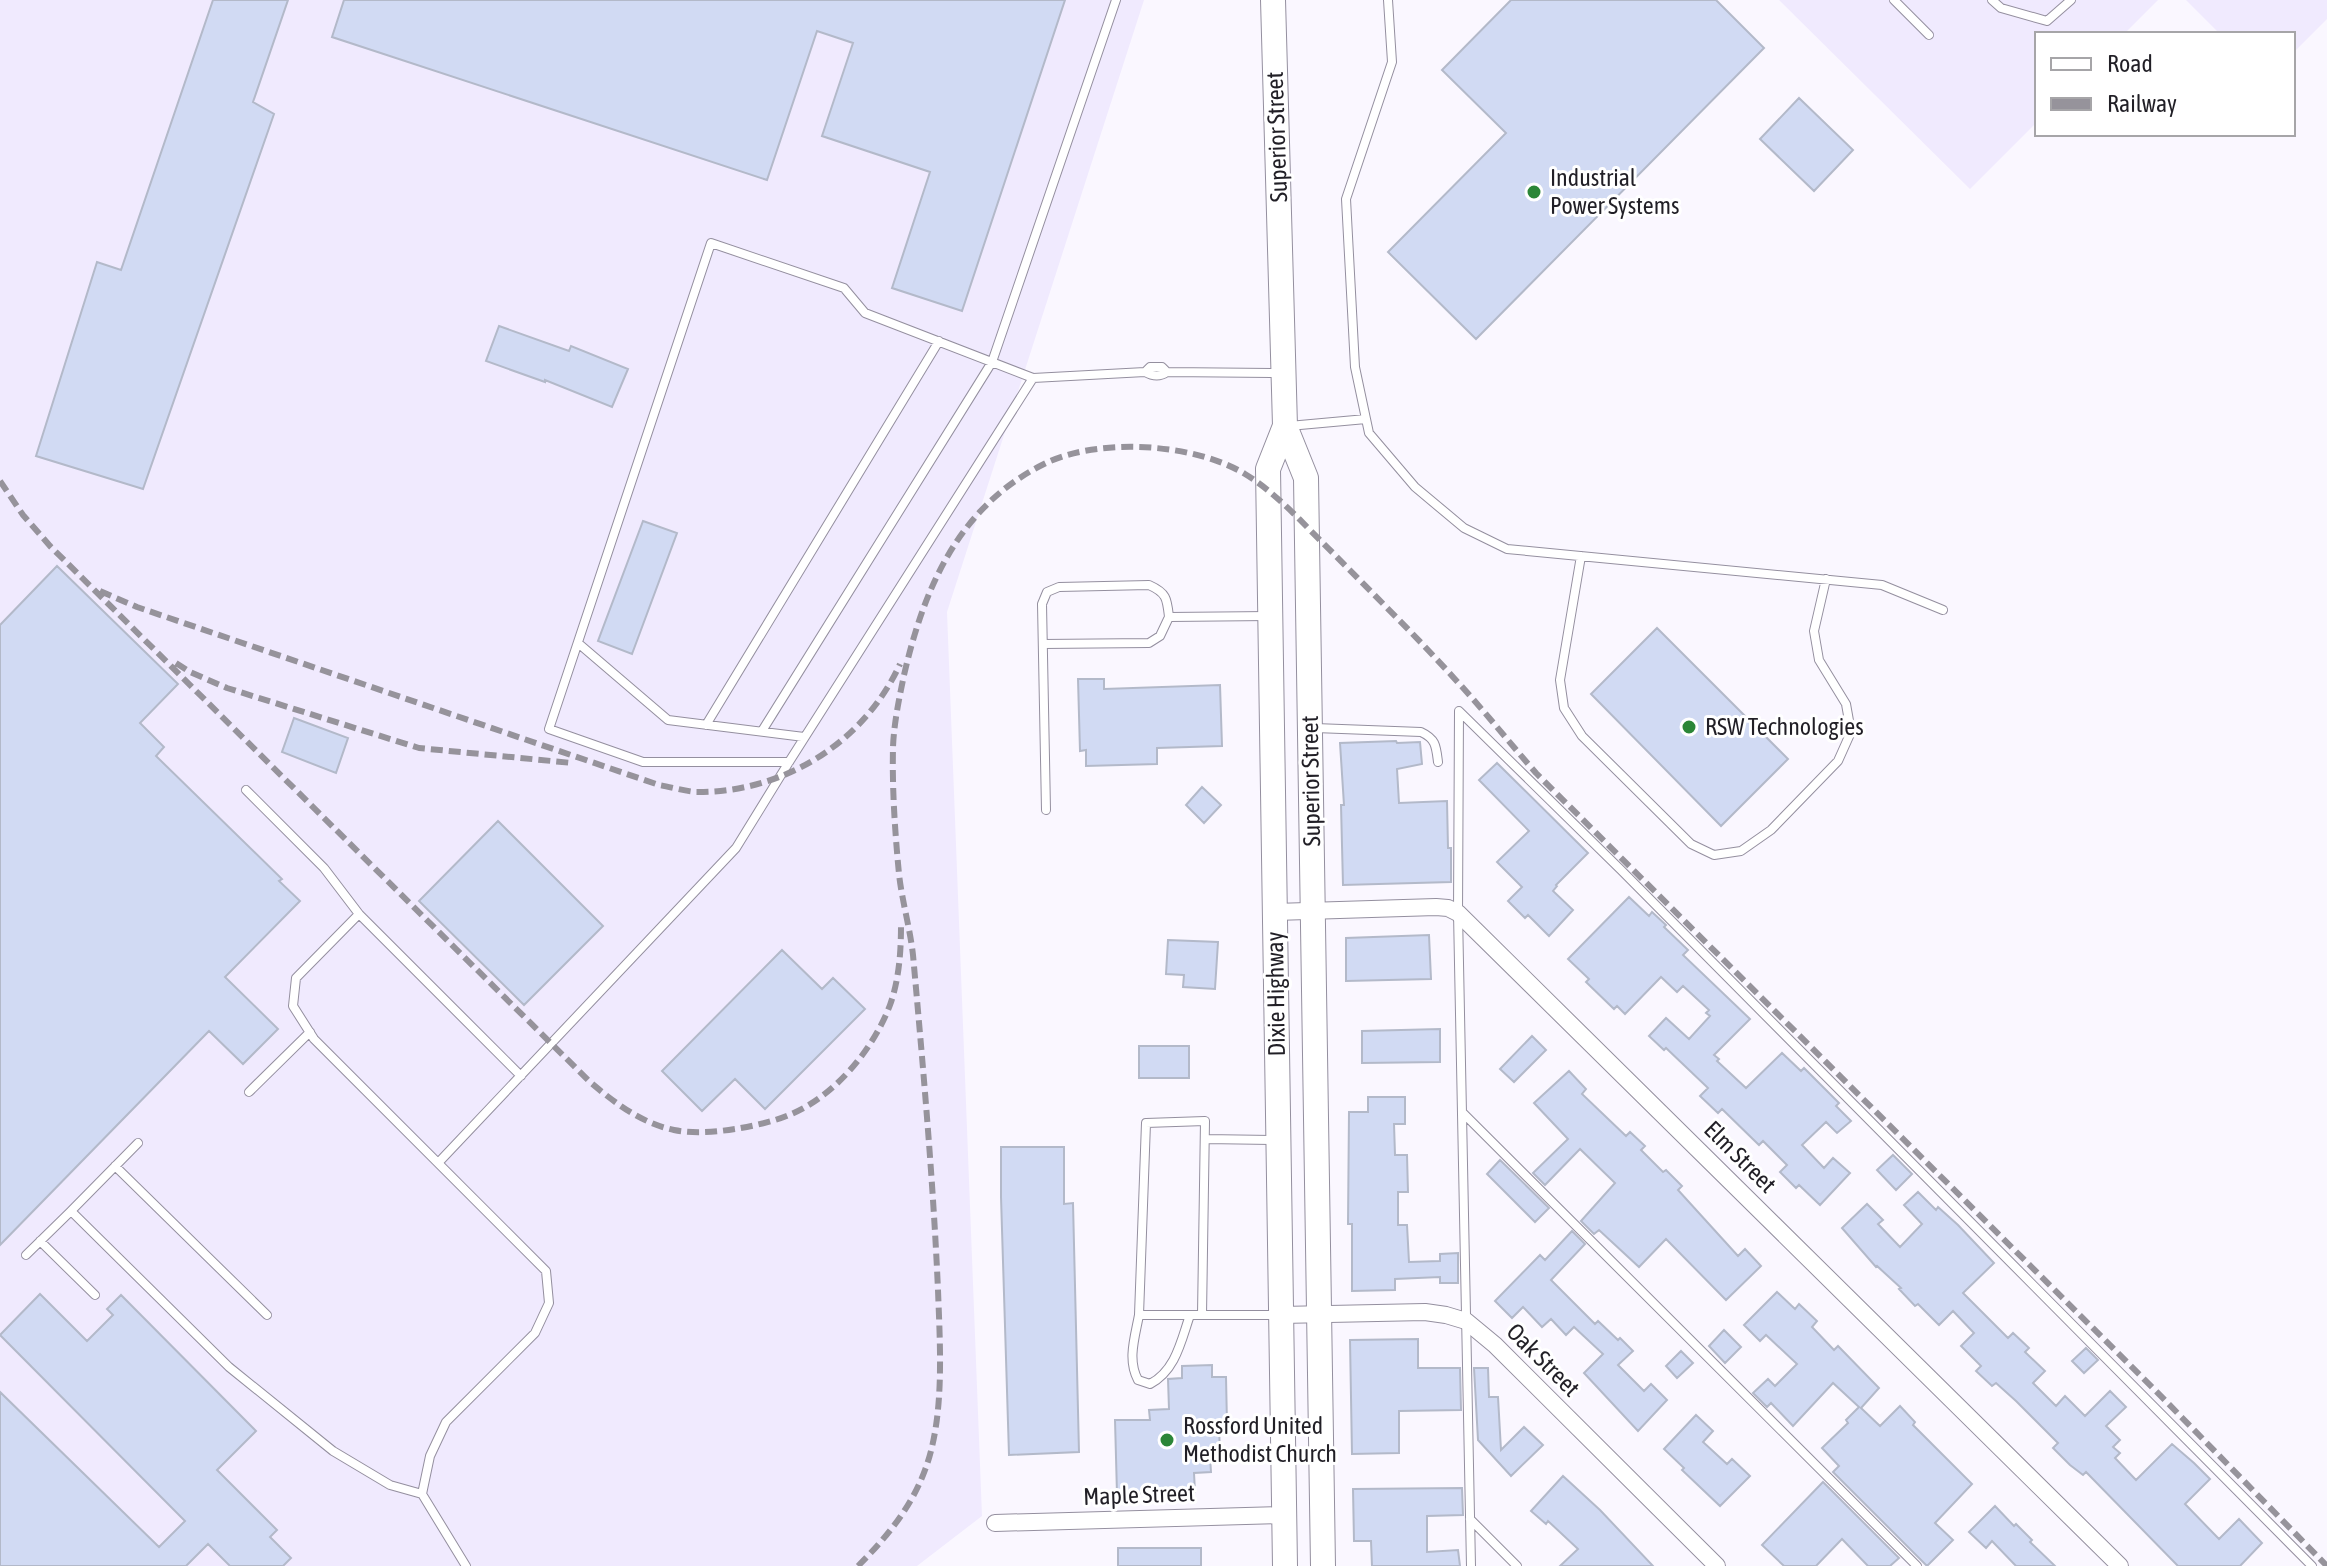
<svg xmlns="http://www.w3.org/2000/svg" width="2327" height="1566" viewBox="0 0 2327 1566" font-family="'Asap Condensed',sans-serif">
  <style>
    .built { fill: #f0eafe }
    .building { fill: #d1daf3; stroke: #b3b9c9; stroke-width: 2 }
    .lines { fill: none; stroke-linecap: round; stroke-linejoin: round }
    .lane-casing { stroke: #948f9f; stroke-width: 10 }
    .street-casing { stroke: #948f9f; stroke-width: 18 }
    .secondary-casing { stroke: #948f9f; stroke-width: 26 }
    .lane { stroke: #fff; stroke-width: 8 }
    .street { stroke: #fff; stroke-width: 16 }
    .secondary { stroke: #fff; stroke-width: 24 }
    .rail { stroke: #96939b; stroke-width: 6; stroke-dasharray: 12 6; stroke-linecap: butt }
    .poi-dot { fill: #2b8637; stroke: #fff; stroke-width: 3 }
    .labels { text-anchor: middle; stroke-width: 6; stroke-linejoin: round; paint-order: stroke }
    .street-label { font-size: 24px; fill: #211f26; stroke: #fff }
    .poi-label { font-size: 24px; fill: #211f26; stroke: #fff; text-anchor: start }
  </style>
  <rect width="100%" height="100%" fill="#faf7ff"/>
  <path class="built" d="M0,0h1144l-197,612 35,904 -65,50h-917z
    M1779,0h379l-34,34h-87v88l-67,67z
    M2186,0h141v19l-34,34v-19h-73z"/>
  <path class="building" d="M213,0h75l-35,102 21,12 -131,375 -107,-33 61,-194 24,8z
    M344,0h721l-103,311 -70,-23 38,-116 -108,-36 31,-93 -36,-12 -50,149 -435,-143z
    M1511,0h205l48,48 -288,291 -88,-87 118,-119 -64,-63z
    M1799,98l54,52 -39,41 -54,-52z
    M499,326l70,25 2,-5 57,23 -16,38 -67,-27v2l-59,-21z
    M643,521l34,12 -45,121 -34,-13z
    M57,566l121,118 -38,39 24,24 -8,9 126,123 -3,2 21,20 -75,76 53,52 -35,35 -34,-33 -209,214v-620z
    M1657,628l131,131 -67,67 -130,-132z
    M1078,679h26v10l116,-4 2,61 -65,2v16l-71,2v-16l-6,1z
    M294,718l54,20 -12,35 -54,-21z
    M1396,741l1,2 23,-1 2,22 -25,5 2,34 48,-2 1,47h3v34l-108,3 -2,-80h3l-4,-62z
    M1497,763l91,90 -32,32 1,1 -4,5 20,19 -24,26 -21,-21 -3,3 -17,-17 14,-14 -25,-25 32,-31 -50,-51z
    M1202,787l19,18 -17,18 -18,-18z
    M498,821l105,105 -79,79 -105,-104z
    M1629,897l20,19 3,-4 14,13 -2,2 24,23 -5,5 67,64 -36,36 5,4 -2,2 29,27 36,-35 19,18 3,-3 35,35 -3,3 15,15 -14,12 -11,-11 -24,23 22,23 9,-10 17,15 -30,32 -21,-20 -3,3 -16,-16 7,-7 -24,-24 -4,4 -37,-36 -4,4 -18,-17 8,-8 -42,-40 -2,2 -15,-14 17,-18 23,21 21,-23 -4,-3 3,-3 -26,-24 -6,6 -16,-15 -36,37 -8,-8 -3,3 -28,-27 3,-3 -21,-20z
    M1429,935l2,44 -85,2v-43z
    M1168,940l50,2 -3,47 -32,-2 1,-12 -18,-1z
    M782,950l40,39 11,-11 32,31 -100,100 -30,-30 -33,32 -40,-40z
    M1440,1029v33l-78,1v-32z
    M1532,1036l14,14 -32,32 -14,-13z
    M1139,1046h50v32h-50z
    M1569,1071l17,18 -4,5 44,42 4,-4 15,14 -4,4 22,22 3,-2 16,16 -4,4 60,66 7,-7 16,17 -35,34 -60,-61 -27,28 -40,-37 -5,4 -13,-13 34,-38 -35,-34 -35,36 -12,-12 35,-34 -34,-36z
    M1368,1097h37v27h-11l1,31h12l1,37h-10v33h9l2,37 31,-1v-7l18,-1v30h-18v-6l-45,2v11l-43,1v-67h-4l1,-112h19z
    M1001,1147h63v57l9,-1 6,249 -70,3 -8,-258z
    M1893,1155l19,19 -16,16 -19,-20z
    M1500,1160l49,48 -14,14 -48,-48z
    M1918,1192l18,18 2,-3 20,18 36,38 -31,30 45,45 5,-5 16,15 -4,4 20,19 -12,12 23,23 9,-10 20,20 25,-25 16,16 -20,19 14,14 -7,7 7,6 -5,5 21,22 36,-36 22,19 16,16 -25,25 34,35 20,-20 23,24 -22,23h-62l-92,-94 -3,3 -13,-10 -17,-17 5,-5 -42,-42 -20,-18 -4,3 -16,-15 5,-5 -20,-20 13,-13 -21,-22 -14,14 -21,-21 -3,2 -16,-17 2,-1 -24,-22 -1,1 -34,-39 25,-24 16,16 -5,4 22,23 22,-23 -18,-19z
    M1572,1231l13,13 -34,36 44,44 3,-3 20,19 2,-2 13,13 -15,14 26,26 7,-7 16,16 -29,31 -54,-58 19,-19 -29,-27 -8,8 -15,-16 -9,8 -19,-20 -11,11 -17,-17 45,-46 5,5z
    M1777,1292l18,17 4,-5 18,17 -5,6 22,23 4,-4 41,42 -18,20 19,18 20,-20 15,16 -2,3 59,59 -37,39 18,17 -26,26 -94,-94 6,-6 -17,-18 26,-25 -2,-3 13,-13 -26,-24 -40,43 -22,-23 -4,4 -14,-14 15,-14 7,7 22,-22 -31,-29 -6,6 -16,-16z
    M40,1294l47,47 26,-26 -6,-6 14,-14 135,136 -39,39 60,60 -7,7 21,21 -8,8h-53l-22,-22 -22,22h-186v-174l159,155 26,-26 -185,-186z
    M1724,1330l17,17 -16,16 -16,-17z
    M1418,1339v29h42l1,42 -62,1v42l-47,1 -2,-114z
    M2086,1348l12,12 -14,13 -12,-12z
    M1681,1351l12,12 -16,15 -11,-12z
    M1212,1365v12h14l1,47h-8l1,32 -10,1 1,15 -17,1 1,19 -78,2 -2,-74h35l-1,-10 20,-1 -1,-30 14,-1v-12z
    M1474,1368h14l1,29h9l3,53 23,-23 19,18 -32,31 -33,-36z
    M1696,1415l17,16 -10,11 24,22 5,-5 18,17 -30,30 -38,-36 2,-2 -20,-19z
    M1563,1476l37,34 53,56h-93l18,-17 -30,-28 -2,3 -15,-13z
    M1823,1482l76,76 -9,8h-22l-26,-27 -26,27h-32l-22,-21z
    M1462,1488l1,27 -36,1v36l31,-2 2,16h-88l-1,-25h-17l-1,-52z
    M1995,1506l19,20 2,-2 16,16 -2,2 25,24h-39l-24,-25 -6,7 -17,-16z
    M1118,1548h83v18h-83z"/>
  <g class="lines">
    <defs>
      <path id="lane" d="M1388,0l4,62 -46,137 9,168 14,66 46,54 49,41 43,21 375,36 61,25
        M1894,0l35,35
        M1992,0l9,8 46,13 24,-21
        M1145,372l5,-5h12l5,5
        M1033,378l-244,384h-146l-94,-33 162,-486 133,45 21,25 168,65 112,-6c7,4 15,5 22,0l112,1
        M1289,426l77,-7
        M1581,556l-21,124 4,28 18,28 109,108 23,11 27,-4 30,-21 67,-69 13,-29 -5,-28 -27,-44 -5,-29 12,-52
        M578,643l90,77 136,17
        M1043,644l106,-1 11,-7 9,-19
        M706,725l233,-384
        M1315,728l106,4c15,7 15,14 17,30
        M762,731l230,-369 124,-362
        M246,790l78,78 35,46
        M1046,810l-4,-206 5,-12 12,-5 90,-2c18,8 18,14 20,32l100,-1
        M249,1092l61,-60
        M1463,1113l454,453
        M1205,1139l71,1
        M439,1162l297,-314 53,-86
        M115,1166l152,149
        M71,1211l67,-68
        M40,1241l55,54
        M26,1255l45,-44 158,156 104,84 57,34 32,9 44,72
        M1139,1315c-4,22 -12,45 -1,65l12,4c26,-14 31,-43 40,-69
        M1202,1315l3,-194 -59,2 -7,192h141
        M422,1494l8,-38 16,-34 89,-89 14,-30 -3,-32 -232,-232 -21,-33 3,-28 63,-64 162,162
        M1470,1519l47,47
        M1471,1566l-13,-653 1,-202 162,159 691,696"/>
      <path id="street" d="M1275,912l161,-5 12,1 10,5 662,653
        M1281,1315l144,-3 21,3 20,6 29,24 222,221
        M995,1523l289,-8"/>
      <path id="secondary" d="M1273,0l12,426 21,52 17,1088
        M1285,426l-17,43 17,1097"/>
    </defs>
    <use href="#lane" class="lane-casing"/>
    <use href="#street" class="street-casing"/>
    <use href="#secondary" class="secondary-casing"/>
    <use href="#lane" class="lane"/>
    <use href="#street" class="street"/>
    <use href="#secondary" class="secondary"/>
    <path class="rail" d="M0,481l23,34 27,31 540,536c25,21 51,41 84,48 20,4 41,2 61,-1 18,-3 37,-7 54,-14 45,-18 84,-65 101,-110 9,-25 11,-53 11,-79
      M100,591l37,16 522,178c12,2 25,6 37,7 87,1 168,-49 204,-128
      M176,663l14,9 37,16 192,60 153,15
      M858,1566c28,-28 53,-58 67,-96 20,-53 15,-124 13,-180 -5,-112 -15,-224 -25,-335 -3,-27 -11,-54 -14,-81 -4,-42 -7,-85 -6,-127 1,-24 6,-48 11,-72 20,-87 55,-169 140,-211 54,-27 150,-21 201,10 33,20 60,52 88,79 40,41 81,81 120,124 29,31 55,64 83,96l619,617 172,176"/>
  </g>
  <g class="poi-dot">
    <circle cx="1534" cy="192" r="8"/>
    <circle cx="1689" cy="727" r="8"/>
    <circle cx="1167" cy="1440" r="8"/>
  </g>
  <g class="labels">
    <g class="street-label">
      <text transform="translate(1277 137) rotate(-92)" y="8">Superior Street</text>
      <text transform="translate(1311 781) rotate(-91)" y="8">Superior Street</text>
      <text transform="translate(1276 994) rotate(-91)" y="8">Dixie Highway</text>
      <text transform="translate(1740 1157) rotate(45)" y="8">Elm Street</text>
      <text transform="translate(1543 1360) rotate(45)" y="8">Oak Street</text>
      <text transform="translate(1139 1495) rotate(-2)" y="8">Maple Street</text>
    </g>
    <g class="poi-label">
      <text x="1550" y="186">Industrial<tspan x="1550" dy="28">Power Systems</tspan></text>
      <text x="1705" y="735">RSW Technologies</text>
      <text x="1183" y="1434">Rossford United<tspan x="1183" dy="28">Methodist Church</tspan></text>
    </g>
  </g>
  <rect x="2035" y="32" width="260" height="104" fill="#ffffff" stroke="#a6a5a8" stroke-width="2"/>
  <rect x="2051" y="58" width="40" height="12" fill="#ffffff" stroke="#a6a5a8" stroke-width="2"/>
  <text x="2107" y="72" font-size="24" fill="#211f26">Road</text>
  <rect x="2051" y="98" width="40" height="12" fill="#96939b" stroke="#a6a5a8" stroke-width="2"/>
  <text x="2107" y="112" font-size="24" fill="#211f26">Railway</text>
</svg>
